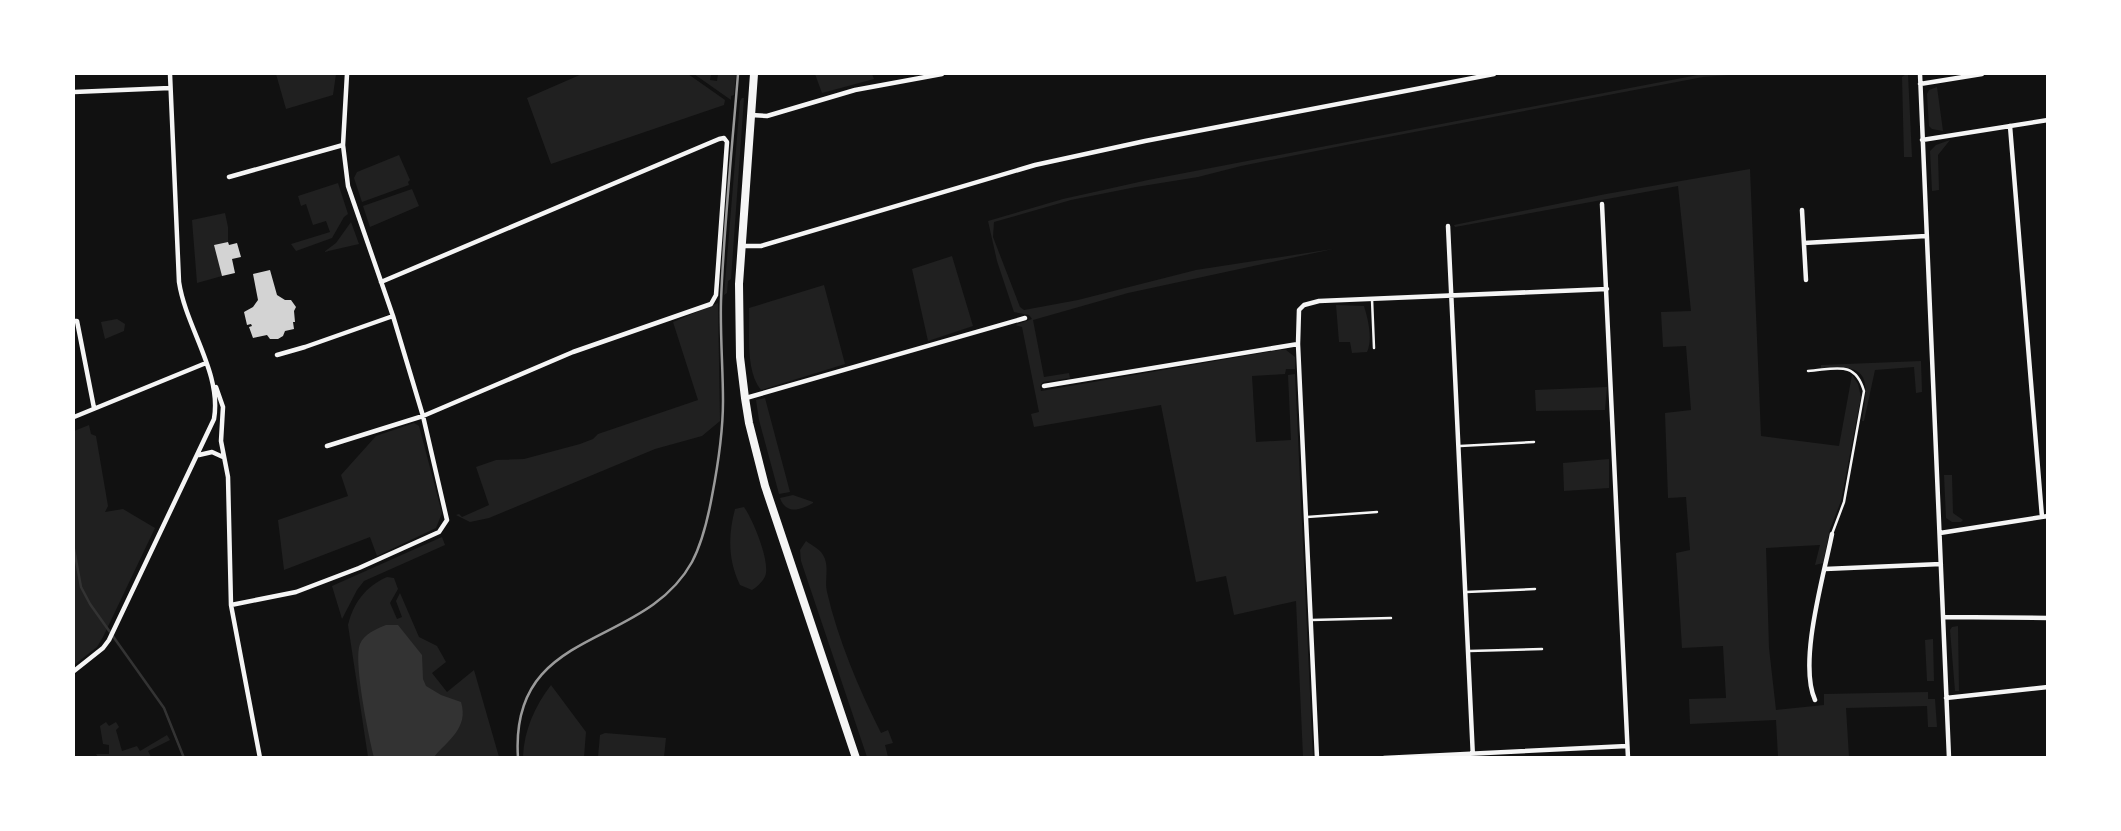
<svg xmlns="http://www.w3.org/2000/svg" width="2121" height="831" viewBox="0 0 2121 831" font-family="Commissioner,sans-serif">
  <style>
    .green { fill: #202020 }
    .water { fill: #333 }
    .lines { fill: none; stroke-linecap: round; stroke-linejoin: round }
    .stream { stroke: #333; stroke-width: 2.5 }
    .building { fill: #d3d3d3 }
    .service { stroke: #f5f5f5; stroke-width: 2.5 }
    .minor { stroke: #f5f5f5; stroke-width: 4.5 }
    .primary { stroke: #f5f5f5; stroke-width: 8 }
    .rail { stroke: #9a9a9a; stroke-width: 2.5 }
  </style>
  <rect width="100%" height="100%" fill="#111"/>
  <path class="green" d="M276,74h60l-3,21 -47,14z
    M582,74h106l37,26 -1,5 -173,59 -24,-66z
    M694,74h17l-1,6 7,1 1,-7h18l-2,21 -3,1v4z
    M815,74h57l2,5 -52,14z
    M1703,74h39l-39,3 -357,68 -105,21 -43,11 -62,10 -65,13 -77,22 -1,15 27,70 4,3 54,-10 118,-30 137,-21 -205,44 -95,27 11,57 25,-4 1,5 -27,4 -3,4 1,5 239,-41h6l9,7v12h-9l-1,5 -33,2 4,66 35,-2 -3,-65 7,-1 18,383h-10l-7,-156 -62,14 -8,-39 -30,6 -35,-177 -127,22 -3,-13 8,-2 -17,-85 -7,-2 17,-6 -3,-4 -15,-3 -17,-51 -9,-40 75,-22 85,-19z
    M1906,74h2l4,83h-8l-2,-80z
    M1937,87l6,44 -11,-2 -3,-3 -2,-32 2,-4z
    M742,98h2l-13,181 -3,2 -1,12 -3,2 16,-194z
    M1950,140l-12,15 1,35 -7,1 -2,-40 6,-6z
    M399,155l11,25 -2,2 1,3 -47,17 -8,-24 3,-6z
    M1750,169l11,267 78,10 13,-71 6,9 3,13 -20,104 -11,28 -7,34 -8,2 5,-20 -54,3 3,100 7,62 48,-5v-11l104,-2v7h7l2,28h-9l-1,-21 -81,2 3,49h-71l-2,-37 -86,4 -1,-25 37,-1 -3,-52 -41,2 -6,-95 14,-3 -4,-53 -18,1 -3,-85 26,-3 -5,-64 -23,1 -2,-35 30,-1 -13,-125 -223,41 -1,-2 152,-31z
    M338,183l10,31 -4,3 -12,21 -36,13 -5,-7 39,-12 -4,-11 -13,4 -7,-21 -5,2 -3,-10z
    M412,189l7,17 -49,21 -7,-21z
    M225,213l3,14v15l-13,3 7,31 -25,7 -5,-63z
    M351,222l8,22 -35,8 12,-9z
    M952,256l21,70 -45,15 -16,-72z
    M824,285l21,79 -84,26c-16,-20 -11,-57 -12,-82z
    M718,303l2,118 -18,15 -47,13 -166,69 -19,4 -14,-7 3,-1 3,3 27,-12 -13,-38 20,-7 28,-1 56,-15 13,-5 5,-5 100,-34 -25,-78z
    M1336,305l28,1c4,13 9,33 3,46l-15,1 -2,-11h-11z
    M117,319l8,5 -1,7 -19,8 -4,-17z
    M1921,361l1,31 -6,1 -2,-26 -39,3 -11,51h-2c7,-44 8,-57 -41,-53v-3z
    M1607,387l-2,23 -69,1 -1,-21z
    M765,398l25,94 -11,2 -20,-74 -3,-20z
    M414,423l5,3 23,87 -6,15 -59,28 -7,-19 -86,33 -6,-50 70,-24 -7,-21 35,-39z
    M89,425l2,9 5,2 12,70 -3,6 18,-3 32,19 -52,109 -6,10 -23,18v-234z
    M1609,459v29l-45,3 -1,-28z
    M1944,475h8l1,38 10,7 -2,2h-9l-6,-4z
    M793,495l20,7v1c-12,7 -27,12 -33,-5z
    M744,507c9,13 24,49 22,66 -1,7 -8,13 -14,17l-12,-5c-12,-24 -12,-50 -5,-76z
    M442,537l3,8 -81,36 -7,9 -15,29 -10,-33z
    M806,541c5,4 14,8 17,14 7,11 1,25 4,37 11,48 32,97 54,141l7,-3 5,13 -8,2 3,12h-21l-66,-196 -1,-11z
    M387,577l7,1 4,11 -8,14 7,16 5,-2 -6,-16 4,-8 19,44 18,9 9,16 -14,11 15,19 27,-22 25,87h-131l-20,-132c5,-22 18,-39 39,-48z
    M1958,626l1,65h-4l-5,-61 2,-3z
    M1933,639l1,42h-7l-2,-41z
    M551,685l35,47 -2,25h-61c1,-27 12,-51 28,-72z
    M106,722l3,4 7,-4 3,5 -3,3 6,21 15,-5 3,5 27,-16 3,5 -22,11 3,6h-53l-2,-3h13v-9l-6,-1 -3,-18z
    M605,733l61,5 -2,19h-66l2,-22z"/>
  <path class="water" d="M386,625h12l24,30 1,24 3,7 15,9 20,7c8,26 -13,38 -27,55h-60c-5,-19 -21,-97 -14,-113 4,-10 16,-15 26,-19z"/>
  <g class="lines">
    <path class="stream" d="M74,549l7,38 9,17 74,104 20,50"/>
  </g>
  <path class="building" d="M228,242l1,3 8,-2 4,14 -9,2 3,14 -13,3 -8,-31z
    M270,270l7,25 8,5h6l5,7 -2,4 1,11h-2l1,7 -9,2 -2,5 -5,3h-8l-3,-4 -14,3 -4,-11 3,-1 -1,-2 -4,1 -3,-13 9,-5 5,-7 -5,-26z"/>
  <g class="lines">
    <path class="service" d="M1372,299l2,49
      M1808,371c28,-2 47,-11 56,20l-20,111 -12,32
      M1460,446l74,-4
      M1307,517l70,-5
      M1466,592l69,-3
      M1311,620l80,-2
      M1469,651l73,-2"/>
    <path class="minor" d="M1920,74l29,684
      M1920,84l62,-10
      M74,92l96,-4
      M751,115l16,1 88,-26 87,-16
      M2010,126l32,391
      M1922,140l126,-20
      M229,177l114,-32
      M1602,204l26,554
      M1802,210l4,70
      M1448,226l25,532
      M1804,243l122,-7
      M742,246h19l274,-81 110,-24 349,-67
      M74,321h3l17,87
      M1298,344l19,414
      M277,355l28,-8 88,-31
      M1044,386l254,-42 1,-34 5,-5 15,-4 288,-12
      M216,387l7,20 -2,34 7,36 3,128 29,153
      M746,398l279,-80
      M74,417l132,-54
      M327,446l96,-30 150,-64 138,-48 5,-9 11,-153 -3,-4 -5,1 -338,143
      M199,455l13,-3 11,5
      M1940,533l108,-17
      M1825,569l116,-5
      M231,605l65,-13 63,-24 80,-36 8,-12 -24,-104 -30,-100 -45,-130 -5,-41 4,-71
      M1943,617l105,1
      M74,671l29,-23 6,-8 105,-221c8,-46 -28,-91 -35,-137l-9,-208
      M1946,698l102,-11
      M1815,700c-17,-38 9,-125 17,-166
      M1384,758l243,-12"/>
    <path class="primary" d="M754,74l-15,210 1,73 5,41 4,25 16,63 91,272"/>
    <path class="rail" d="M518,758c-9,-133 125,-107 174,-196 11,-21 16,-44 20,-66 6,-31 11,-63 11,-95 0,-33 -3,-67 -2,-100 3,-76 11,-152 17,-227"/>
  </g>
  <rect width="2121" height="831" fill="none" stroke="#ffffff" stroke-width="150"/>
</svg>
